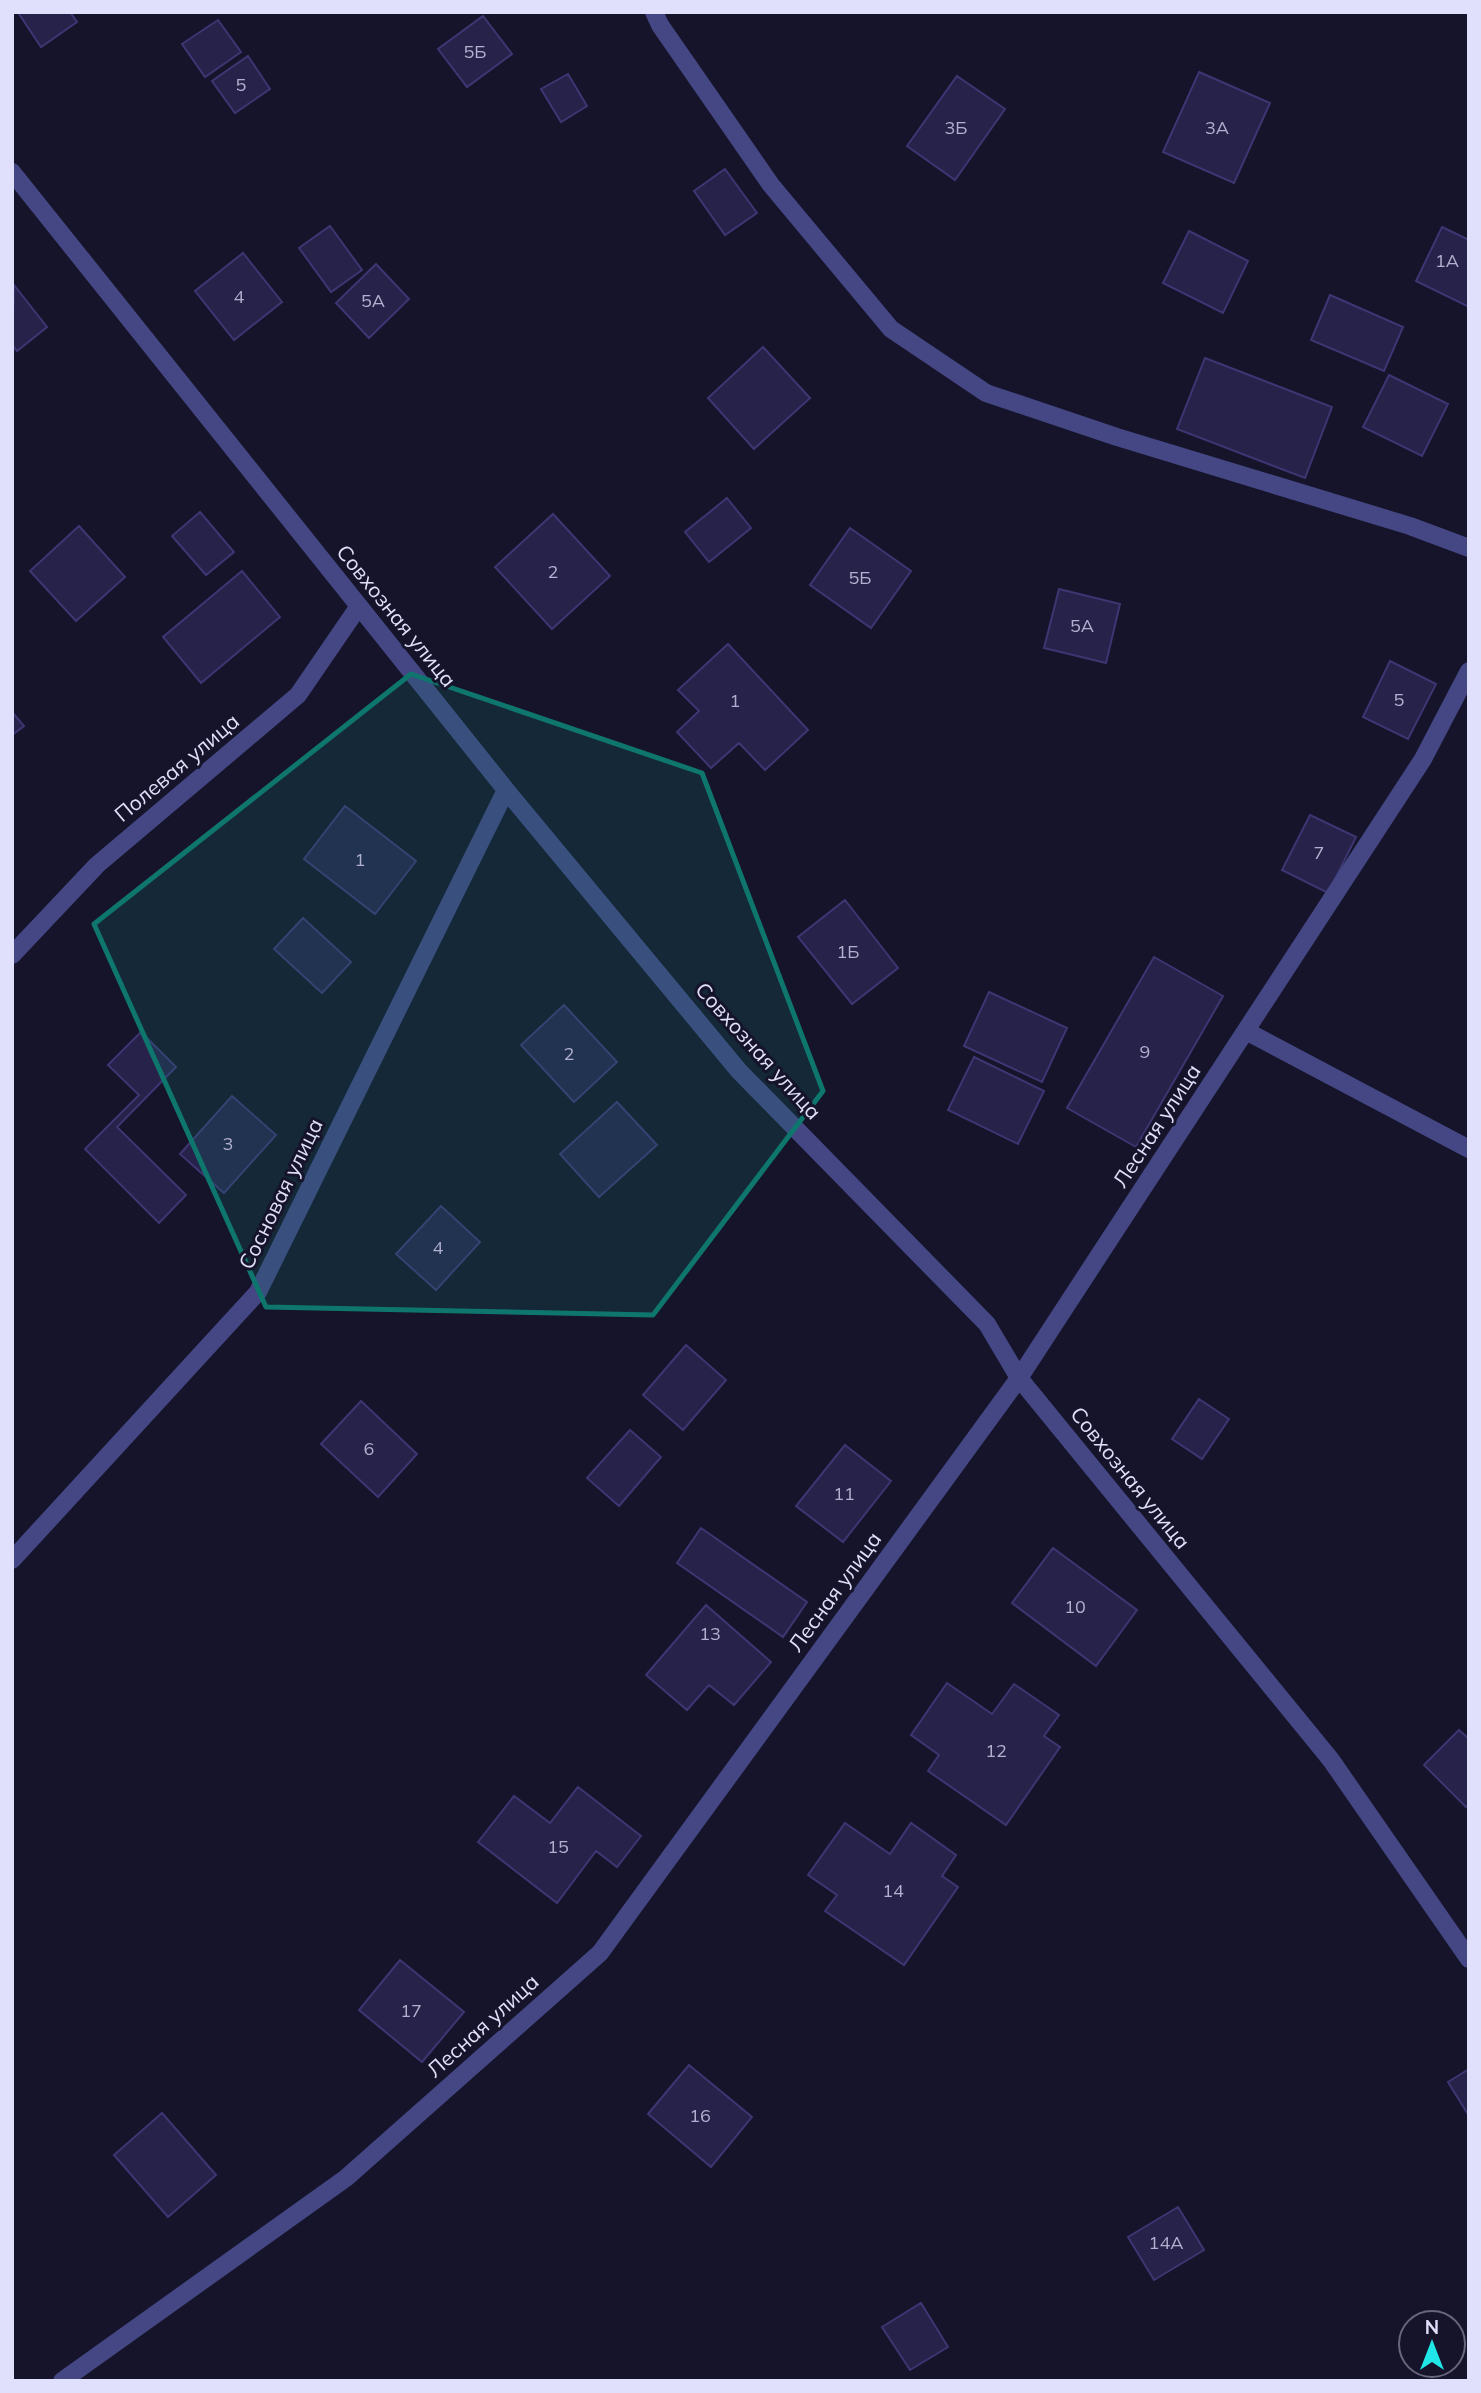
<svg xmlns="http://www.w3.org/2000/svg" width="1481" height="2393" viewBox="0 0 1481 2393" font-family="Mulish,sans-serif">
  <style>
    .building { fill: #262249; stroke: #3d3673; stroke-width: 2 }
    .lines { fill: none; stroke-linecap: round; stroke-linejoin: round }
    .minor { stroke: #444784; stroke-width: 18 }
    .marked { fill: #0f766e; fill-opacity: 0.2; stroke: #0f766e; stroke-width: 5; stroke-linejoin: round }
    .labels { text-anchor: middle; stroke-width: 6; stroke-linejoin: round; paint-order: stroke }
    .number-label { font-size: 18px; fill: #b2b0cf }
    .street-label { font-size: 21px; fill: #e1e0fc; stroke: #16142a }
  </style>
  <rect width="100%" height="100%" fill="#16142a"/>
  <path class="building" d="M21,12h49l7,10 -36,25 -22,-33z
    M483,16l29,38 -45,33 -29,-38z
    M218,20l23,32 -36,25 -23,-33z
    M248,56l22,33 -35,24 -23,-32z
    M1199,72l71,31 -36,80 -71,-31z
    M568,74l19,32 -26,16 -20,-33z
    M957,76l48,33 -50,71 -48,-34z
    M725,169l32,44 -32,22 -31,-44z
    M330,226l32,44 -31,22 -32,-44z
    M1442,227l27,13v67l-53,-26z
    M1189,231l59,30 -25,52 -60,-30z
    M243,253l39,49 -48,38 -39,-49z
    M376,264l33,35 -40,39 -33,-35z
    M14,285l33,42 -30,24 -5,-6z
    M1330,295l73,32 -19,44 -73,-31z
    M763,347l47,51 -56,51 -46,-51z
    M1205,358l127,49 -27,71 -128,-49z
    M1389,375l59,29 -26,52 -59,-29z
    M727,498l24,30 -42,34 -24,-30z
    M200,512l34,40 -28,23 -34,-39z
    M553,514l57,62 -58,53 -57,-62z
    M79,526l46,51 -49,44 -46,-50z
    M850,528l61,43 -40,57 -61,-43z
    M242,571l38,46 -79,66 -38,-46z
    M1059,589l61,15 -14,59 -62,-15z
    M728,644l80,86 -43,40 -26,-27 -28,25 -34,-36 22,-21 -21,-21z
    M1390,661l46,23 -28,55 -45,-22z
    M12,712l12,14 -12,9z
    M345,806l71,55 -41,53 -71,-55z
    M1310,815l46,22 -28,56 -46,-23z
    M845,900l53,68 -46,36 -54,-67z
    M303,918l48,44 -29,31 -48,-44z
    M1154,957l69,39 -87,151 -69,-39z
    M989,992l78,36 -25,54 -78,-36z
    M564,1005l53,57 -43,40 -53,-57z
    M141,1032l35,35 -59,60 69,68 -27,28 -74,-74 54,-54 -31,-30z
    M974,1057l70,34 -26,53 -70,-34z
    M232,1096l44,39 -52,58 -44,-39z
    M617,1102l40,43 -58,52 -39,-43z
    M441,1206l39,36 -44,48 -40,-36z
    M686,1345l40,35 -43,50 -40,-35z
    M1199,1399l30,20 -27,40 -30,-20z
    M361,1401l56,53 -39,43 -57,-53z
    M630,1430l31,27 -42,49 -32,-28z
    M845,1445l46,36 -48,61 -47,-36z
    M701,1528l106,74 -24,35 -106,-74z
    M1053,1548l84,62 -41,56 -84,-63z
    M706,1605l65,57 -37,43 -25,-20 -22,25 -41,-35z
    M947,1683l45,31 22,-30 45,31 -15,21 16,11 -54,78 -78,-54 11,-16 -28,-20z
    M1459,1730l10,9v65l-3,3 -42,-42z
    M578,1787l63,49 -24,31 -21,-16 -39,52 -79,-61 36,-46 36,27z
    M845,1823l45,31 21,-31 45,32 -14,21 16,11 -54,78 -79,-54 12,-16 -29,-20z
    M400,1960l64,52 -42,50 -63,-52z
    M689,2065l63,52 -41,50 -63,-53z
    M1469,2069v47l-21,-34z
    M162,2113l54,62 -48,42 -54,-62z
    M1178,2207l26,43 -50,30 -26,-43z
    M921,2303l27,44 -38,23 -28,-43z"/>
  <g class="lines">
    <path class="minor" d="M654,12l6,13 111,160 120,144 95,64 131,44 293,89 59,22
      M12,172l494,618 233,281 248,253 32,54 312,382 138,199
      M12,955l85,-90 201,-170 61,-89
      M1246,1031l223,118
      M12,1560l246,-268 248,-502
      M62,2381l284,-203 254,-225 419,-575 404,-619 46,-88"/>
  </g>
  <path class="marked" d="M411,674l291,99 121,318 -170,224 -387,-8 -172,-383z"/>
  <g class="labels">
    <g class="number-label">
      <text x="475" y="58">5Б</text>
      <text x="241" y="91">5</text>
      <text x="956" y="134">3Б</text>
      <text x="1217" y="134">3А</text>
      <text x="1447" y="267">1А</text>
      <text x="239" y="303">4</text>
      <text x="373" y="307">5А</text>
      <text x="553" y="578">2</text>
      <text x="860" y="584">5Б</text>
      <text x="1082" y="632">5А</text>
      <text x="1399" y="706">5</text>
      <text x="735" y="707">1</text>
      <text x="1319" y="859">7</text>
      <text x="360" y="866">1</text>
      <text x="848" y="958">1Б</text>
      <text x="1145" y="1058">9</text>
      <text x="569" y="1060">2</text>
      <text x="228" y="1150">3</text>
      <text x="438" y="1254">4</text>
      <text x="369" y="1455">6</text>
      <text x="844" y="1500">11</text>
      <text x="1075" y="1613">10</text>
      <text x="710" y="1640">13</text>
      <text x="996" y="1757">12</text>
      <text x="558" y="1853">15</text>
      <text x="893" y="1897">14</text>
      <text x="411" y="2017">17</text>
      <text x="700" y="2122">16</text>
      <text x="1166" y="2249">14А</text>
    </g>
    <g class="street-label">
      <text transform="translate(396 616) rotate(51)" y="7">Совхозная улица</text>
      <text transform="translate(177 768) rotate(-40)" y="7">Полевая улица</text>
      <text transform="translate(758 1051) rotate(48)" y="7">Совхозная улица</text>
      <text transform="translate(1157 1126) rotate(-57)" y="7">Лесная улица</text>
      <text transform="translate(281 1194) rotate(-64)" y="7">Сосновая улица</text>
      <text transform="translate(1130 1478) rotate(51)" y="7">Совхозная улица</text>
      <text transform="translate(835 1592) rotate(-54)" y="7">Лесная улица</text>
      <text transform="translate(483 2026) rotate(-42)" y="7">Лесная улица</text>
    </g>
  </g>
  <rect width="1481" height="2393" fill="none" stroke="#e1e0fc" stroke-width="28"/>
  <g transform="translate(1432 2344)"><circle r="33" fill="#16142a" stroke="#67667e" stroke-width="2"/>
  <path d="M0-5L12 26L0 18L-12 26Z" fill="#20e6e8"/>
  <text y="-10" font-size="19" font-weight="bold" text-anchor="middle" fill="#e1e0fc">N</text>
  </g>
</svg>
